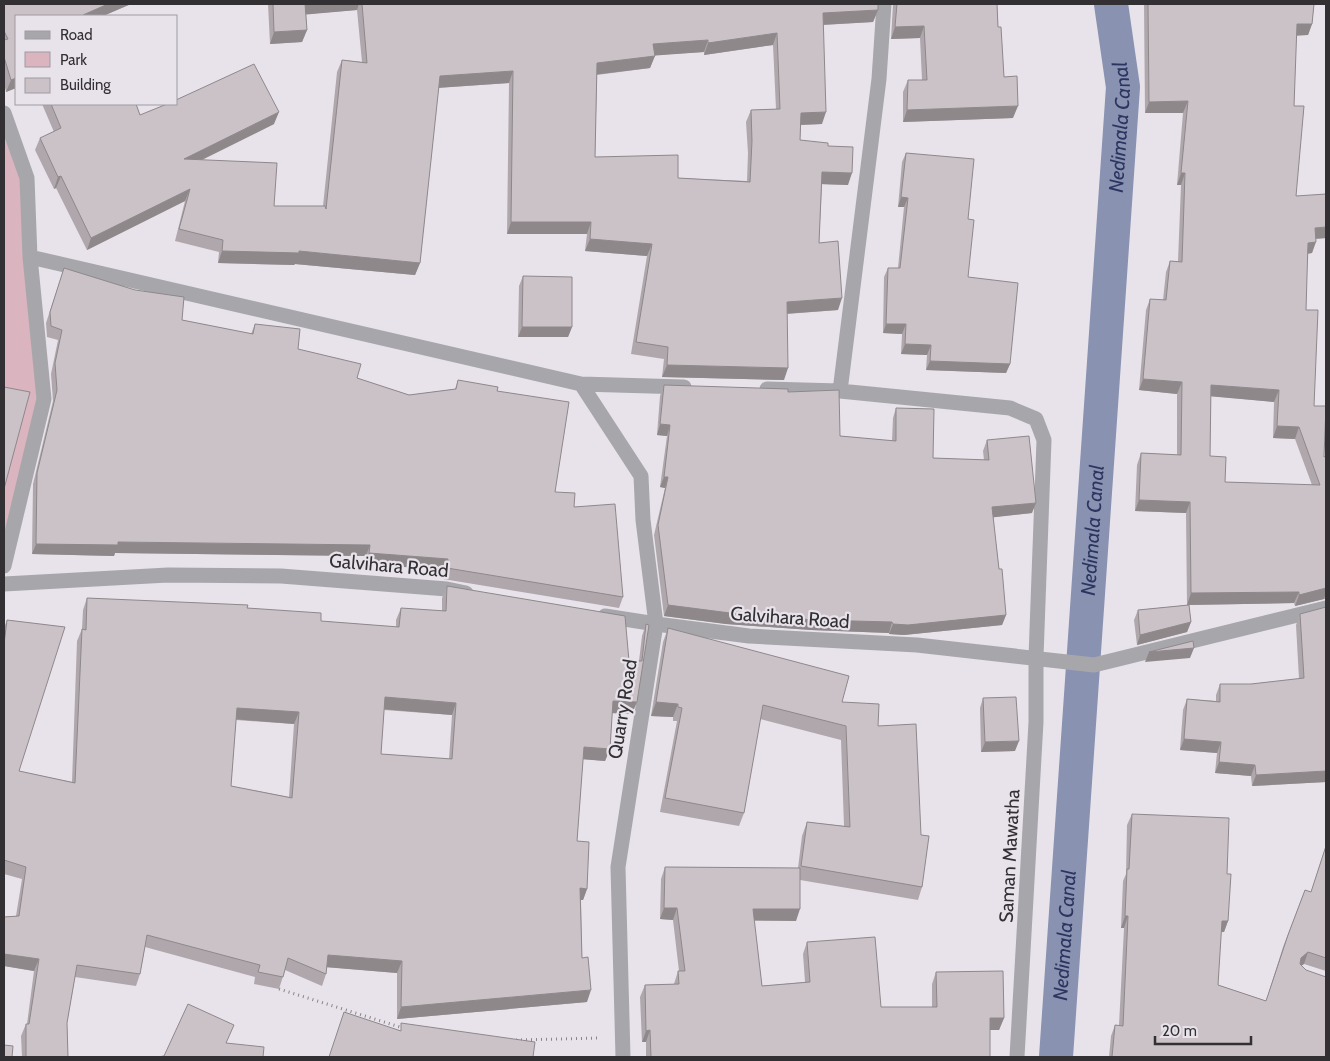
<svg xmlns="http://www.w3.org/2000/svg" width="1330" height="1061" viewBox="0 0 1330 1061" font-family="Cabin,sans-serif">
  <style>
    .green { fill: #dab4be }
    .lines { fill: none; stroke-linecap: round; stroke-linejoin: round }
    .canal { stroke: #8992b1; stroke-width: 34 }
    .path { stroke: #88858a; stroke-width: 3; stroke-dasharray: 1 4; stroke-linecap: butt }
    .minor { stroke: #a7a7ab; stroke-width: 15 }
    .wall { fill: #afa7ab; fill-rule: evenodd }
    .shaded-wall { fill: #8e888b }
    .building { fill: #cbc2c7; stroke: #8e888b; fill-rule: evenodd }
    .labels { text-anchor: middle; stroke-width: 4.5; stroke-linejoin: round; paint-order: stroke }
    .street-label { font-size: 19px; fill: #323033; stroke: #e8e3eb }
    .water-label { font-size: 20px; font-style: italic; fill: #2b3560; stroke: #e8e3eb }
  </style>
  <rect width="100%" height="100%" fill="#e8e3eb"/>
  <path class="green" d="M4,113l23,65 17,221 -40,167z"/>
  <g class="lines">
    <path class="canal" id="s1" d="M1056,1057l67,-970 -12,-83"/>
    <path class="path" d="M279,989l124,39
      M516,1040l83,-2"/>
    <path class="minor" d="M4,113l23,65 3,79 14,142 -40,167
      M30,257l551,127 103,3
      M581,384l60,92 2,44 13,104 -38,243 5,190
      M767,389l73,2 39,-312 5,-75
      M840,391l170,17 26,11 8,21 -8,217v65l-19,335
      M4,584l164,-9 113,1 166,13 19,4
      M605,616l51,8 93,12 168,9 177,20 232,-57"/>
  </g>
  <path class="wall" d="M4,4h127l-28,12h-87v72l-10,4 -2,-8z
    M268,4h610v6l-5,12 -50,3 -1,99 -21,1 -1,15 28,6 20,39 -26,-1 -3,59 19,67 -51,4 -3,66 -122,-3 2,-18 -33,-5 16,-98 -62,-5 2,-17h-80l2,-151 -71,5 -18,175 -5,12 -120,-11 -1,1 -76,-2 1,-11 -44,-11 10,-40 -98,49 -31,-62 -2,1 -19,-39 5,-12 14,-6 -12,-28h94l4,11 134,9 -72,36 72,46h49l14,-134 5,-12 20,2 -5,-52 -51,4 1,16 -5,12 -32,2zM773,45l3,64 -25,1 -5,12 2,31 -1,28 -69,-3 -83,-21 2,-82 53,-7 5,-13 49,-3v3z
    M893,4h104l1,23 6,50 9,41 -110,4v-30l5,-12h14l-2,-42 -29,1z
    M1144,4h170l-2,20 -4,11h-12l-2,71 2,90 30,42 -10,1 -4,14 -5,1 -1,56 8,96 10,51 2,-1v143h-2l-29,7 -1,-3 -105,2 2,17 -4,10 -50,13 -3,-25 4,-10 49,-5 -1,-92 -51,-2 2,-46 4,-12 36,2v-61l-38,-4 7,-80 4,-11 13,1 3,-28 4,-11h8l3,-76h-4l6,-72h-38zM1211,396l63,6 -1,36 22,1 17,46 -87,-3 -15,-26z
    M906,153l62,66v58l42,87 -4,9 -80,-3 1,-15 -26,-1 1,-20 -19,-1 1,-56 4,-9h10l6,-61h-6l4,-45z
    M64,268l118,52 69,14 4,-10 43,25 59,29 52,17 46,-6 3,-9 39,11 58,101 19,15 49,90 -4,11 -176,-29 1,-9 -79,-6 1,-8 -251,-3 -1,3 -82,-2 1,-70 20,-83 -2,-27 7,-34 -11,-3 -1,-14z
    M523,276l49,51 -4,10h-50l1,-51z
    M664,385l124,7 52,44 52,5 1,-23 3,-10 37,50 51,2 -1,-9 4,-11 45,73 -39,4 6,52 7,46 -4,10 -98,10 -15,-1v-1l-78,-3 -85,-6 -62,-8 -10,-81 11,-47 -5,-1 7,-51 -10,-1 3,-39z
    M447,586l182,75h10l3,-25 4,-12 3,1 -17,89 -20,-1 -2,36 -5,12 -22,-2 -6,82 10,48 -4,11h-2l1,58 5,44 -190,17v-46l-70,-6 -1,7 -4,12 -37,-16 -6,19 -25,-5 1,-7 -110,-30 -5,27 -4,12 -61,-9 -8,46 1,34h-46l-1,-21 5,-12h1l7,-53 -30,-5v-49l12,-1 6,-37 -18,-5v-246l3,-8 12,151 53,11 5,-141 5,-12 1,-19 4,-12 160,10 74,13 75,6v-7l5,-12 41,3v-13zM384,710l68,5 -3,44 -68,-5zM236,720l58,4 -5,73 -58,-11z
    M1300,614l26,168 -74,4 -1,-10 -36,-3 2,-20 -37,-3 3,-40 4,-11 29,2v-6l4,-11h31l48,-5 -3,-54z
    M668,628l174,74 36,24 44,161 -4,13 -118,-20 -4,41h-42l8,65 43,-4 -2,-28 4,-12 74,65h51v-23l4,-12 68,46 -5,12h-9v27h-344v-15h-4l-2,-45 5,-12 29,-1 4,-13h1l-6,-51 -13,-1 1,-40 4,-12 133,1 4,-32 5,-14 37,4 -3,-86 -81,-21 -16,94 -5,13 -79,-14 17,-91h-4v-4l-22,-1 12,-74z
    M983,698l32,53 -34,1 -1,-44z
    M1132,814l95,60 1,47 -4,11h-3l-3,53 48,16 17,-54 22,-57 6,2 15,-47v126l-22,-7 -2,1 24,92h-217l2,-21 4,-11h4l5,-97h-3l2,-47 3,-7 1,-49z"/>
  <path class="shaded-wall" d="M108,4h23l-28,12h-21l1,-1z
    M305,4h54l-2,6 -56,5z
    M878,10l-5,12 -54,3 4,-12z
    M1297,24h15l-4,11 -15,1z
    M924,26l-4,12 -29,1 4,-12z
    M307,30l-5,12 -32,2 4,-12z
    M777,33l-4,12 -69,10 4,-12z
    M708,40l-4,12 -55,4 4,-12z
    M655,56l-5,12 -58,7 5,-12z
    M513,71l-4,12 -74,5 5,-12z
    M16,78v10l-10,4 5,-12z
    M1188,101l-5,12h-38l4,-11z
    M1018,106l-5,12 -110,4 4,-12z
    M279,112l-5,12 -95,47 5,-12z
    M826,112l-4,12 -25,1 4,-12z
    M822,172l30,1 -4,12 -30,-1z
    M1181,173h4l-4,12h-4z
    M61,176l-5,12 -2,1 4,-12z
    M190,189l-5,12 -98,49 4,-12z
    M901,197l7,1 -4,9h-6z
    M511,222h80l-4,12h-80z
    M1326,227v11l-15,1 4,-11z
    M590,239l62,5 -5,12 -62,-5z
    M1316,242l-4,11 -8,1 4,-11z
    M222,251h77l121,12 -5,12 -120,-11 -1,1 -76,-2z
    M842,298l-4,12 -56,4 5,-12z
    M886,324h20l-4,10 -19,-1z
    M522,327h50l-4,10h-50z
    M905,344l26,1 -4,10 -26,-1z
    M930,361l80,3 -4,9 -80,-3z
    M667,365l121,3 -4,12 -122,-3z
    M1143,379l39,3 -5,12 -38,-4z
    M1211,385l68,5 -5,12 -67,-6z
    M660,424l10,1 -3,11 -10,-1z
    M1277,426l22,1 -4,12 -22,-1z
    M664,477h4l-3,11 -5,-1z
    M1139,500l51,2 -4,11 -51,-2z
    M1036,503l-4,10 -44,5 4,-11z
    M118,542l252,3 -4,11 -251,-3 -1,3 -82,-2 4,-10z
    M369,553l79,6 -4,11 -79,-6z
    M1326,588v5l-2,6 -29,7 4,-11z
    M1299,592l-5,11 -107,2 4,-12z
    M668,605l224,17 -3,11 -78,-3 -85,-6 -62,-8z
    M1006,615l-4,10 -98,10 -15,-1 4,-10z
    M1191,622l-4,10 -50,13 3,-10z
    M1194,648l-4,10 -45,4 4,-10z
    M385,697l71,6 -4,12 -71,-6z
    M613,701l24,1 -5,12 -23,-1z
    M656,702l22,2 -5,13 -22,-1z
    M237,708l62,4 -5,12 -61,-5z
    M1184,739l37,3 -4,11 -37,-3z
    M1019,741l-4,10 -34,1 4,-10z
    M584,747l26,2 -5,12 -25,-2z
    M1219,762l36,3 -4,11 -36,-3z
    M1326,771v11l-74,4 4,-11z
    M580,888l7,1 -4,11h-7z
    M664,908h13l-4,12 -13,-1z
    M753,909h47l-4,12 -48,-1z
    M1125,916h3l-4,12h-3z
    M1222,921h6l-4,11h-6z
    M1308,952l-4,12 -8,5 5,-11z
    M4,954l35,5 -5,12 -30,-5z
    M328,955l74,6 -5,12 -73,-6z
    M591,990l-4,12 -190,17 4,-12z
    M990,1018h14l-5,12h-13z
    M650,1030l-4,12h-4l4,-11z"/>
  <path class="building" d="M4,4h104l-25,11v1h-67v62l-5,2 -7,-23v-17l4,-1 -4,-8z
    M273,4h32l2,26 -33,2z
    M362,4h516v6l-55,3 3,99 -25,1 -1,27 28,3v3l25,1 -1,26 -30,-1 -3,71 19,-2 4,57 -55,4 1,66 -121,-3 1,-18 -32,-5 16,-98 -62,-5 1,-17h-80l2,-151 -73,5 -20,187 -121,-12v2l-77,-2 1,-11 -44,-11 11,-40 -99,49 -30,-62 -3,1 -18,-39 21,-10 -10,-24h85l4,11 27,-11h9v-4l78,-36 25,48 -95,47 93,4 -3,43h51l1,3 16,-149 25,3zM777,33l3,76 -29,1 1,31 -2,41 -72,-4v-23l-83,2 2,-94 58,-7 -2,-12 55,-4v3z
    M897,4h100l1,23h3l3,50 13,-1 1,30 -111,4 1,-30h19l-3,-54 -29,1z
    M1148,4h166l-2,20h-15l-3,82h10l-8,90 30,-2v33l-11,1 1,14 -8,1 -2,67h12l-4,96h12l-2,51 2,-1v132l-27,7v-3l-108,1 -1,-91 -51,-2 2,-47 40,2 1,-73 -39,-3 7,-80 16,1 4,-39 12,1 3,-89h-4l7,-72 -39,1zM1211,385l68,5 -2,36 22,1 21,58 -95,-3 1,-25 -16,-1z
    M906,153l68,6 -6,60 6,1 -6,57 50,6 -8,81 -80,-3 1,-16 -26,-1 1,-20h-20l2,-56h12l8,-70 -7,-1z
    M64,268l71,22 49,7 -2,23 71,14 2,-10 45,5 -2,20 63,15 -4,14 52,17 47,-6 2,-9 40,7 -1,4 72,11 -14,90 20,1 -1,14 41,-3 8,93 -176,-29 1,-9 -79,-6 1,-8 -252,-3v3l-82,-1 1,-71 20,-83 -2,-27 7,-33 -11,-4 -1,-14z
    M523,276l49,1v50h-50z
    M664,385l124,4v3l51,-2 1,46 56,5v-33l38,1 -1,49 56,2 -2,-20 42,-4 7,67 -44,4 7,62h3l4,46 -98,10 -15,-1 -1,-2 -78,-2 -84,-7 -62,-8 -10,-80 10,-48h-4l6,-52 -10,-1z
    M4,387l26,5 -26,97z
    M447,586l178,30 4,45h13l4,-37 3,1 -12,77 -24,-1 -3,48 -26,-2 -7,94 12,1 -2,47 -7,-1 2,70 6,-1 3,33 -190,17 1,-46 -74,-6 -2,19 -38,-16 -5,19 -25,-5 2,-7 -113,-30 -7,39 -63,-9 -10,58 1,34h-42v-33h3l10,-65 -35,-5v-37l15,-1 7,-49 -22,-7v-216l3,-24 58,7 -46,144 56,12 7,-154 4,1 1,-32 161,7 -1,3 74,5v8l78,6 2,-19 45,3zM385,697l71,6 -4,56 -71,-5zM237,708l62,4 -7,86 -61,-12z
    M1189,605l2,17 -51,13 -2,-25z
    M1326,607v164l-70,4 -1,-10 -36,-3 2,-20 -37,-3 3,-40 33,3v-18h31l53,-6 -4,-64z
    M668,628l181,48 -7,26 37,2 -1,22 38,-2 5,111 8,1 -7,51 -121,-21 6,-44 43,5 -4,-101 -83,-21 -19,108 -79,-15 17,-90 -4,-1v-3l-22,-2z
    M1193,641l1,7 -45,4z
    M1016,697l3,44 -34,1 -2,-44z
    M1132,814l97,4 -2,56h4l-3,47h-6l-4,64 48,16 22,-66 17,-45 6,2 15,-46v112l-18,-6 -7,6 -1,6 6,6 20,7v80h-214l3,-32 8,1 5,-110h-3l2,-47h2z
    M665,867l135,1v41h-47l9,77 48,-4 -3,-40 68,-5 6,70h56l-1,-35 67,-1 1,47h-14v39h-339l-1,-27 -4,1 -1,-46 34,-1 -1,-13h7l-8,-63h-13z
    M188,1004l46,21 -8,18 38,4 -1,10h-106l7,-1z
    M344,1012l57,19v-8l134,19 -2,15h-204z
    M4,1045l9,1 -1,11h-8z"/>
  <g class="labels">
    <g class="street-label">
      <text transform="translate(389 565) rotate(5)" y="7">Galvihara Road</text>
      <text transform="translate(790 617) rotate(4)" y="7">Galvihara Road</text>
      <text transform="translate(622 709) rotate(-81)" y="7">Quarry Road</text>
      <text transform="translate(1009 856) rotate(-87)" y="7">Saman Mawatha</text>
    </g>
    <g class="water-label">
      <text dy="7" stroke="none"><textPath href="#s1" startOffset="932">Nedimala Canal</textPath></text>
      <text dy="7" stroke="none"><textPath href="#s1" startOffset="528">Nedimala Canal</textPath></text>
      <text dy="7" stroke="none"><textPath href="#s1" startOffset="122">Nedimala Canal</textPath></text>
    </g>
  </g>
  <rect width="1330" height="1061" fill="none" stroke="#323033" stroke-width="10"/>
  <rect x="15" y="15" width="162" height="90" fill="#e8e3eb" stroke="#9f9ba1"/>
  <rect x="25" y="31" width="25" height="8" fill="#a7a7ab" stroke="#9f9ba1"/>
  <text x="60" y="40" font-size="15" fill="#323033">Road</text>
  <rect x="25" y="52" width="25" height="15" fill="#dab4be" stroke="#9f9ba1"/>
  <text x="60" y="65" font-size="15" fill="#323033">Park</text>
  <rect x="25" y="78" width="25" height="15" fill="#cbc2c7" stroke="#9f9ba1"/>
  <text x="60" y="90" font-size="15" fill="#323033">Building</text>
  <path d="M1155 1036v8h96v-8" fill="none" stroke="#323033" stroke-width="2.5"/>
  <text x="1162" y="1036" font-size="15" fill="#323033" stroke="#e8e3eb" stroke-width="4" paint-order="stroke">20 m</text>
</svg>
